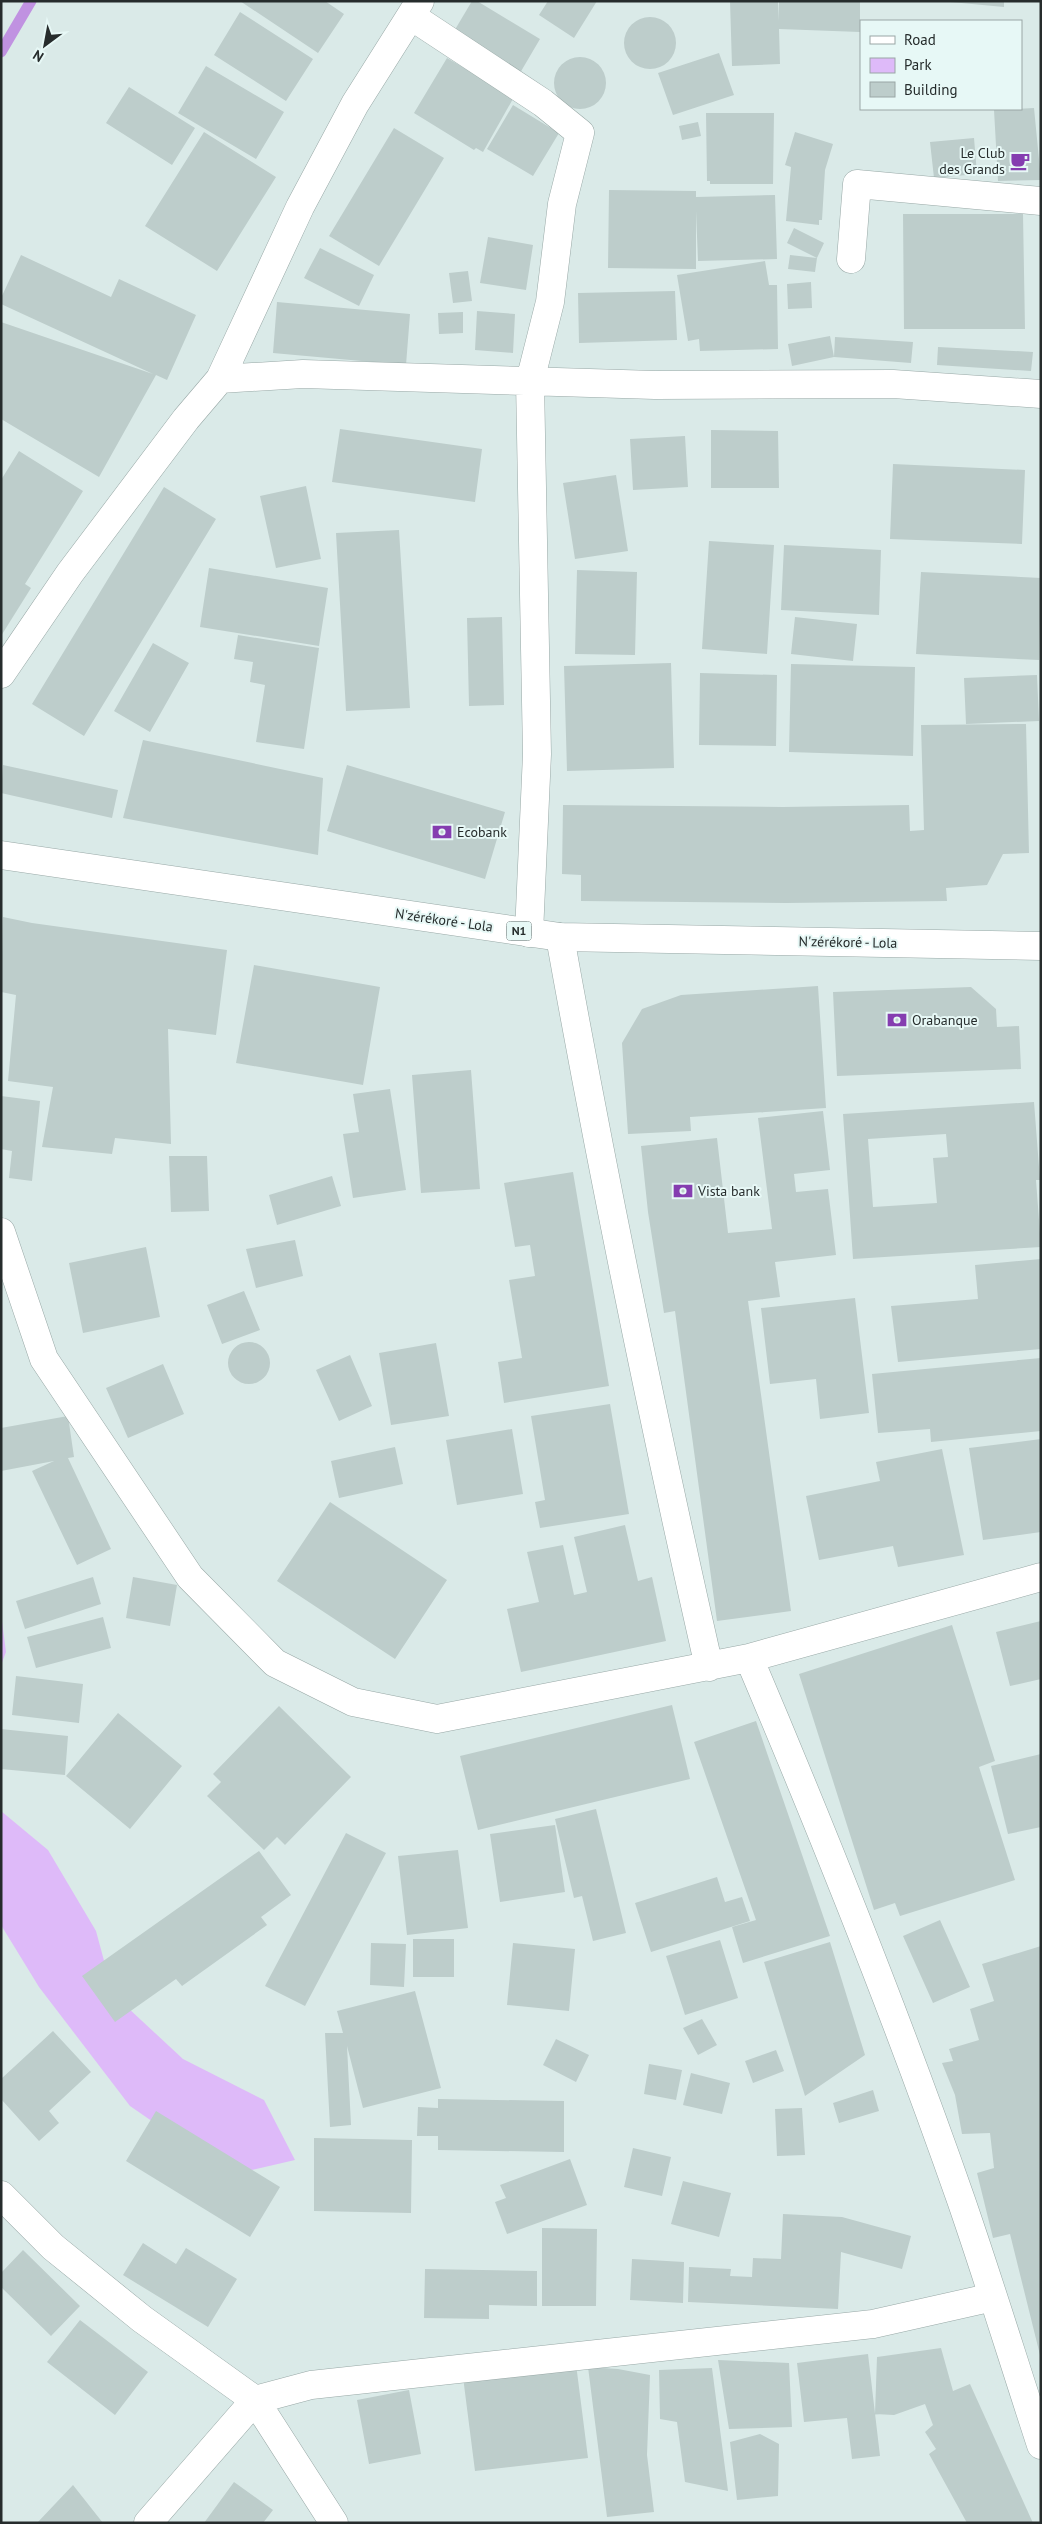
<svg xmlns="http://www.w3.org/2000/svg" width="1042" height="2524" viewBox="0 0 1042 2524" font-family="'PT Sans',sans-serif">
  <style>
    .green { fill: #debaf9 }
    .lines { fill: none; stroke-linecap: round; stroke-linejoin: round }
    .stream { stroke: #c092e1; stroke-width: 11 }
    .building { fill: #bdcdcb; fill-rule: evenodd }
    .minor-casing { stroke: #98a8a6; stroke-width: 29 }
    .highway-casing { stroke: #98a8a6; stroke-width: 29 }
    .minor { stroke: #fff; stroke-width: 28 }
    .highway { stroke: #fff; stroke-width: 28 }
    .labels { text-anchor: middle; stroke-width: 4; stroke-linejoin: round; paint-order: stroke }
    .shield { fill: #e7f8f6; stroke: #606969; stroke-width: 1 }
    .shield-label { font-size: 12px; font-weight: bold; fill: #262c2c }
    .poi-label { font-size: 14px; fill: #262c2c; stroke: #e7f8f6; text-anchor: start }
    .street-label { font-size: 14px; fill: #262c2c; stroke: #e7f8f6 }
  </style>
  <rect width="100%" height="100%" fill="#daeae8"/>
  <path class="green" d="M1,1614l5,38 -5,13z
    M1,1811l47,39 48,81 17,63 70,65 81,41 31,60 -65,15 -100,-69 -91,-119 -38,-62z"/>
  <g class="lines">
    <path class="stream" d="M1,52l30,-51"/>
  </g>
  <path class="building" d="M240,1h85l19,13 -26,39z
    M472,1h5l63,38 -20,34 -67,-40z
    M548,1h49l-23,37 -35,-23z
    M730,1h48v20l1,-20h81v31l-81,-3 1,35 -48,2z
    M940,1h64v6z
    M240,12l73,47 -27,42 -72,-46z
    M624 43a26 26 0 1 1 52 0a26 26 0 1 1-52 0Z
    M719,53l15,42 -61,20 -15,-42z
    M554 83a26 26 0 1 1 52 0a26 26 0 1 1-52 0Z
    M447,58l67,39 -31,55 -7,-4 -2,2 -60,-37z
    M206,66l78,46 -28,47 -78,-46z
    M129,87l66,41 -23,37 -66,-42z
    M513,105l46,28 -26,43 -46,-27z
    M1034,108l7,72 -43,1 -4,-71z
    M706,113h68l-1,71h-63v-3h-3z
    M698,122l3,14 -19,4 -3,-14z
    M394,128l50,30 -65,108 -50,-30z
    M204,132l72,45 -59,94 -72,-45z
    M795,132l38,12 -8,26 -3,50h-3v5l-33,-4 5,-54 -6,-2z
    M974,138l3,36 -43,4 -4,-36z
    M609,190l87,1v6l79,-2 2,64 -79,2 -2,-50v58l-88,-1z
    M903,214h120l2,115h-121z
    M794,228l30,15 -7,15 -30,-15z
    M488,237l45,8 -7,45 -46,-7z
    M320,248l54,27 -15,31 -55,-28z
    M21,255l90,42 8,-18 77,36 -29,65 -11,-5 -57,102 -98,-58v-97l152,52 -152,-70v-6z
    M790,255l27,3 -2,14 -27,-3z
    M765,261l4,24h8l1,64 -78,2 -1,-12 -11,2 -11,-66z
    M468,271l4,30 -19,2 -4,-30z
    M811,282l1,26 -24,1 -1,-25z
    M675,291l2,49 -98,3 -1,-50z
    M277,302l133,12 -4,51 -133,-12z
    M477,311l38,3 -2,39 -38,-3z
    M463,312v21l-24,1 -1,-21z
    M830,336l4,21 -42,9 -4,-22z
    M835,337l78,5 -2,21 -77,-6z
    M938,347l95,5 -2,19 -94,-6z
    M340,429l142,20 -7,53 -143,-20z
    M711,430l67,1 1,57h-68z
    M685,436l3,51 -55,3 -3,-51z
    M19,451l64,40 -58,93 6,4 -30,48v-156z
    M893,464l132,6 -3,74 -132,-5z
    M616,475l12,76 -53,8 -12,-76z
    M306,486l15,73 -45,9 -16,-72z
    M164,487l52,32 -132,217 -52,-32z
    M399,530l11,178 -64,3 -10,-178z
    M709,541l65,4 -7,109 -65,-5z
    M784,545l97,5 -2,65 -98,-5z
    M209,568l119,20 -9,58 -119,-19z
    M577,570l60,2 -2,83 -60,-1z
    M921,572l120,6 -2,82 -123,-6z
    M502,617l2,88 -35,1 -2,-88z
    M795,617l62,7 -4,37 -62,-7z
    M238,635l81,13 -15,101 -48,-7 9,-57 -15,-3 3,-20 -19,-3z
    M153,643l36,20 -39,69 -36,-21z
    M671,663l3,105 -107,3 -3,-105z
    M791,664l124,3 -2,89 -124,-4z
    M700,673l77,2 -1,71 -77,-1z
    M1037,675l2,46 -73,3 -2,-46z
    M1026,724l3,129 -26,1 -16,31 -41,3 1,13 -161,2 -205,-2v-26l-19,-1 1,-69 220,2 126,-2 1,26 14,-1 -3,-105z
    M143,740l180,38 -5,77 -195,-37z
    M3,765l115,25 -6,28 -111,-25z
    M347,765l158,47 -20,67 -158,-48z
    M3,917l29,6 195,27 -11,85 -48,-6 3,115 -56,-6 -3,16 -70,-7 11,-60 -45,-6 8,-86 -15,-3z
    M254,965l126,22 -17,98 -127,-22z
    M818,986l8,122 -136,9 1,14 -63,3 -6,-91 20,-34 39,-14z
    M971,987l25,22 1,18 22,-1 2,43 -184,7 -4,-84z
    M471,1070l9,119 -59,4 -9,-118z
    M390,1089l16,101 -53,8 -10,-64 16,-2 -6,-38z
    M1,1096l39,5 -8,80 -23,-3 3,-27 -11,-2z
    M1034,1102l6,78h-4l5,67 -188,12 -10,-145zM946,1134l2,23 -15,1 4,45 -64,4 -5,-68z
    M823,1111l7,59 -36,4 2,18 32,-3 8,66 -61,7 5,35 -32,4 43,310 -74,10 -42,-310 -11,2 -16,-101 -7,-66 76,-8 11,95 44,-4 -14,-111z
    M169,1156h38l2,55 -38,1z
    M573,1172l36,214 -105,17 -6,-41 24,-4 -13,-78 26,-4 -5,-31 -15,2 -11,-64z
    M332,1176l9,30 -64,19 -8,-30z
    M295,1240l8,36 -47,12 -10,-39z
    M146,1247l14,70 -77,16 -14,-70z
    M1041,1259v90l-143,13 -7,-56 87,-7 -3,-34z
    M244,1291l16,39 -38,14 -15,-39z
    M855,1298l14,115 -49,6 -4,-40 -46,5 -9,-76z
    M228 1363a21 21 0 1 1 42 0a21 21 0 1 1-42 0Z
    M436,1343l13,73 -58,9 -12,-72z
    M350,1355l22,51 -33,15 -23,-51z
    M1041,1358v73l-110,11 -1,-13 -52,4 -6,-59z
    M163,1364l21,50 -56,24 -22,-50z
    M610,1404l19,110 -89,14 -5,-26 10,-2 -14,-84z
    M68,1416l6,41 -6,1 43,91 -34,16 -45,-94 22,-10 -53,10v-43z
    M512,1429l11,65 -66,11 -11,-65z
    M1041,1439v93l-58,8 -14,-92z
    M395,1447l8,37 -64,14 -8,-37z
    M942,1449l22,106 -66,12 -5,-21 -74,14 -13,-64 74,-15 -4,-19z
    M330,1502l117,78 -52,79 -118,-78z
    M625,1525l13,56 14,-4 14,64 -145,31 -14,-63 32,-7 -12,-50 36,-7 11,50 13,-3 -13,-55z
    M93,1577l8,27 -76,25 -9,-28z
    M133,1577l44,8 -7,41 -44,-8z
    M103,1617l8,31 -75,20 -9,-31z
    M1041,1621v58l-31,7 -14,-54z
    M952,1625l43,136 -16,6 36,113 -115,36 -5,-13 -21,7 -75,-236z
    M16,1676l67,8 -4,39 -67,-8z
    M672,1705l18,74 -212,51 -18,-74z
    M279,1706l72,71 -66,68 -8,-8 -13,13 -57,-54 14,-14 -8,-8z
    M118,1713l64,53 -52,63 -64,-53z
    M756,1721l74,215 -87,27 -11,-36 24,-7 -62,-178z
    M1,1729l67,7 -3,39 -64,-6z
    M1041,1754v73l-33,7 -17,-68z
    M596,1809l30,124 -33,8 -11,-45 -8,2 -19,-79z
    M555,1825l10,67 -65,10 -10,-68z
    M346,1833l40,20 -81,153 -40,-20z
    M458,1850l10,78 -61,7 -9,-79z
    M259,1851l32,44 -30,22 6,8 -85,61 -6,-7 -61,43 -33,-46z
    M717,1877l8,25 17,-5 8,24 -99,31 -16,-49z
    M940,1920l30,67 -37,16 -30,-67z
    M413,1939h41v38h-41z
    M720,1940l18,58 -53,17 -19,-59z
    M830,1942l35,113 -60,41 -41,-134z
    M371,1943l35,1 -2,43 -34,-2z
    M513,1943l62,6 -6,62 -62,-6z
    M1041,1946v409h-1l-30,-121 -17,4 -16,-65 17,-5 -4,-35 -28,1 -7,-39 -13,-32 11,-2 -4,-12 30,-9 -9,-31 24,-8 -12,-37z
    M415,1991l26,97 -78,20 -16,-62 4,79 -21,2 -5,-94h18l-6,-22z
    M702,2019l15,26 -19,10 -15,-27z
    M53,2031l38,41 -42,39 10,12 -20,18 -38,-42v-20z
    M556,2039l33,16 -13,27 -33,-17z
    M776,2050l8,21 -31,12 -8,-22z
    M649,2064l33,6 -6,30 -32,-6z
    M691,2073l39,10 -8,31 -39,-9z
    M873,2090l6,21 -40,12 -6,-20z
    M438,2099l126,2v51l-126,-2v-14h-21l1,-29 20,1z
    M802,2108l3,47 -28,1 -2,-47z
    M156,2111l124,76 -30,50 -124,-76z
    M314,2138l98,2 -1,73 -97,-2z
    M633,2148l38,9 -9,39 -38,-9z
    M570,2159l17,46 -80,29 -12,-32 11,-4 -6,-13z
    M683,2181l48,12 -12,44 -48,-13z
    M783,2214l59,3 69,19 -9,33 -61,-17 -3,57 -150,-7 1,-35 42,2 -1,7 22,1 1,-19 28,1z
    M542,2228l55,1 -1,77h-54z
    M143,2243l33,21 10,-16 51,31 -29,48 -85,-52z
    M23,2250l57,56 -29,30 -50,-49v-14z
    M632,2259l52,3 -1,41 -53,-3z
    M425,2269l112,2v35l-48,-1v14l-65,-1z
    M80,2320l68,52 -33,43 -68,-53z
    M941,2348l12,43 17,-7 63,139h-66l-38,-69 7,-5 -11,-17 8,-7 -8,-21 -31,11 -19,-1 2,-57z
    M868,2354l12,102 -28,3 -5,-41 -43,4 -7,-59z
    M718,2360l71,3 3,64 -63,2z
    M576,2364l12,94 -113,13 -12,-94z
    M588,2367l30,2 32,6 -3,80 7,57 -47,5z
    M712,2368l16,123 -43,-9 -8,-60 -17,-3 -1,-49z
    M409,2390l12,64 -52,10 -12,-64z
    M760,2434l19,10 -1,52 -41,4 -7,-58z
    M234,2482l39,28 -10,13h-59z
    M73,2485l30,38h-66z"/>
  <g class="lines">
    <defs>
      <path id="minor" d="M411,16l132,87 37,30 -18,71 -12,98 -20,79 7,373 -8,179
        M851,259l6,-75 184,17
        M220,379l83,-5 352,11 238,-1 148,10
        M1,674l69,-101 116,-154 34,-40 80,-172 55,-103 65,-103
        M560,937c44,245 94,488 149,730
        M1,1232l43,127 146,218 85,86 78,39 84,17 312,-61 292,-81
        M749,1658c76,179 148,359 212,542 28,81 53,163 80,245
        M1,2195l52,52 89,72 113,81 79,123
        M148,2523l107,-123 56,-15 562,-61 120,-27"/>
      <path id="highway" d="M1,855l559,82 481,9"/>
    </defs>
    <use href="#minor" class="minor-casing"/>
    <use href="#highway" class="highway-casing"/>
    <use href="#minor" class="minor"/>
    <use href="#highway" class="highway"/>
  </g>
  <defs>
    <symbol id="cafe-bare" viewBox="-9 -9 18 18"><path d="M-5.5-4.5H6V0H3Q3 3.5 0 3.5H-2.5Q-5.5 3.5-5.5 0ZM3-3.2v2h1.7v-2ZM-6 4.5H4V6H-6Z" fill="#853db0" stroke="#e7f8f6" stroke-width="2.5" paint-order="stroke"/></symbol>
    <symbol id="bank-bare" viewBox="-9 -9 18 18"><path d="M-6-4H6V4H-6ZM0-2.3a2.3 2.3 0 1 0 0 4.6a2.3 2.3 0 1 0 0-4.6Z" fill="#853db0" stroke="#e7f8f6" stroke-width="2.5" paint-order="stroke"/></symbol>
  </defs>
  <g fill-rule="evenodd">
    <use href="#cafe-bare" x="1006" y="147" width="28" height="28"/>
    <use href="#bank-bare" x="428" y="818" width="28" height="28"/>
    <use href="#bank-bare" x="883" y="1006" width="28" height="28"/>
    <use href="#bank-bare" x="669" y="1177" width="28" height="28"/>
  </g>
  <g class="labels">
    <rect class="shield" x="506.5" y="921.5" width="25" height="19" rx="4"/>
    <g class="shield-label">
      <text x="519" y="935">N1</text>
    </g>
    <g class="poi-label">
      <text x="1005" y="158" text-anchor="end">Le Club<tspan x="1005" dy="16">des Grands</tspan></text>
      <text x="457" y="837">Ecobank</text>
      <text x="912" y="1025">Orabanque</text>
      <text x="698" y="1196">Vista bank</text>
    </g>
    <g class="street-label">
      <text transform="translate(444 920) rotate(8)" y="5">N'zérékoré - Lola</text>
      <text transform="translate(848 942) rotate(1)" y="5">N'zérékoré - Lola</text>
    </g>
  </g>
  <rect width="1042" height="2524" fill="none" stroke="#262c2c" stroke-width="5"/>
  <rect x="860" y="20" width="162" height="90" fill="#e7f8f6" stroke="#9aa6a5"/>
  <rect x="870" y="36" width="25" height="8" fill="#ffffff" stroke="#9aa6a5"/>
  <text x="904" y="45" font-size="15" fill="#262c2c">Road</text>
  <rect x="870" y="58" width="25" height="15" fill="#debaf9" stroke="#9aa6a5"/>
  <text x="904" y="70" font-size="15" fill="#262c2c">Park</text>
  <rect x="870" y="82" width="25" height="15" fill="#bdcdcb" stroke="#9aa6a5"/>
  <text x="904" y="95" font-size="15" fill="#262c2c">Building</text>
  <g transform="translate(45 45) rotate(212)" stroke="#e7f8f6" stroke-width="4" paint-order="stroke">
  <path d="M0-4L9 19L0 12L-9 19Z" fill="#262c2c"/>
  <text y="-8" font-size="14" font-weight="bold" text-anchor="middle" fill="#262c2c">N</text>
  </g>
</svg>
